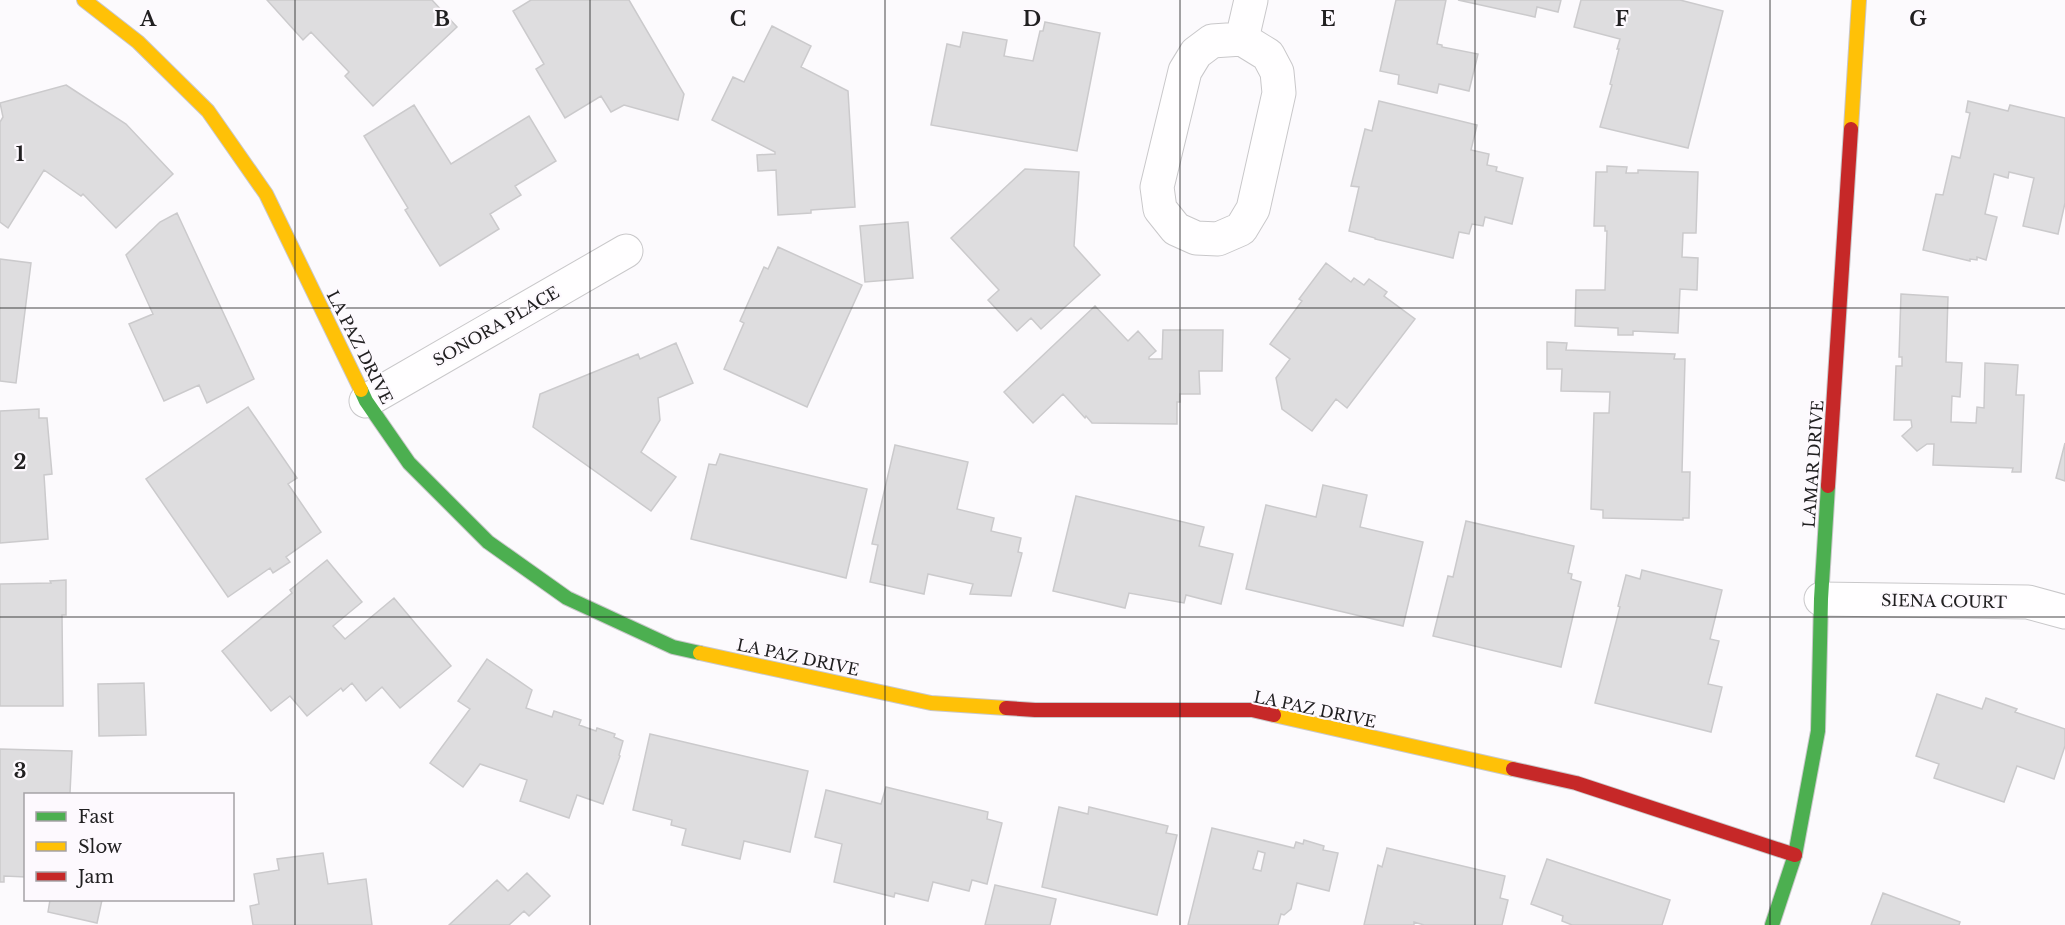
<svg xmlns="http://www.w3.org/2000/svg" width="2065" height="925" viewBox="0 0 2065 925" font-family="'Libre Baskerville',serif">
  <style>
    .building { fill: #dedddf; stroke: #cbcacc; stroke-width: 1.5; fill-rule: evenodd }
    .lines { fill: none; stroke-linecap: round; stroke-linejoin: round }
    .street-casing { stroke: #c9c8ca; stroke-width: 35 }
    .fast-casing { stroke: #c9c8ca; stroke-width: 16 }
    .slow-casing { stroke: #c9c8ca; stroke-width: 16 }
    .jam-casing { stroke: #c9c8ca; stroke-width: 16 }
    .street { stroke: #fffeff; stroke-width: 33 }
    .fast { stroke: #4caf50; stroke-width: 14 }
    .slow { stroke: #ffc107; stroke-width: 14 }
    .jam { stroke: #c62828; stroke-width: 14 }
    .grid { fill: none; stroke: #212021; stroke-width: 1.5; stroke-opacity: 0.55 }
    .labels { text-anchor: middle; stroke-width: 4.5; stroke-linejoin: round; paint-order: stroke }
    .street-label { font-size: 16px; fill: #212021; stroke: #fdf9fe }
    .grid-label { font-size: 20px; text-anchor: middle; font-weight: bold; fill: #212021; stroke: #fdf9fe; stroke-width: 4.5; stroke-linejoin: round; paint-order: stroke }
  </style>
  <rect width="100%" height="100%" fill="#fcfafd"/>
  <path class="building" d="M267,0h165l25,27 -84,79 -28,-30 4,-4 -38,-40 -8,8z
    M531,0h98l55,94 -6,26 -54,-15 -13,7 -10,-16 -36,22 -29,-49 8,-5 -31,-53z
    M1396,0h50l-9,44 5,1v2l36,7 -9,37 -30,-7 -2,9 -39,-9 1,-9 -19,-4z
    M1458,0h103l-3,12 -21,-5 -2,10z
    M1581,0h99l43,11 -35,137 -88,-21 12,-42 -2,-1 9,-35h-2l3,-10 -46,-12z
    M1045,22l55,11 -23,118 -146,-26 16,-81 13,3 3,-15 44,8 -3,16 29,5 7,-30h3z
    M772,26l39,20 -10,21 47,24 7,116 -44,3v3l-33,2 -2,-45 -18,1 -1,-16 18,-1v-2l-63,-32 21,-43 11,5z
    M66,85l60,39 47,50 -57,54 -33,-34 -2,2 -37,-26 -36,58 -8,-6v-100l3,-5 -3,-14z
    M1379,101l98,24 -6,25 18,4 -2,11 10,2 -1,4 27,7 -11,46 -27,-7 -2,9 -11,-2 -3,10 -10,-2 -6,26 -78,-19v-1l-26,-7 10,-44 -8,-1 14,-57 7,2z
    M1968,101l40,10 2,-6 55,13v85l-7,31 -35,-8 11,-48 -25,-6 -1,6 -14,-4 -9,40 12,3 -11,43 -9,-3v3l-7,-1v2l-47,-11 13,-56 7,1 9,-39 8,2 10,-45 -4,-1z
    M414,105l37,59 78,-48 27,45 -41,25 6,9 -31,19 9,15 -59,37 -35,-56 3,-2 -44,-72z
    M1607,166l20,1 -1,6h12v-3l60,2 -2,61h-13l-1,24 16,1 -1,32 -17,-1 -2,44 -45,-2v4h-15v-7l-43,-2 1,-36h29l2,-59h-2v-5h-11l2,-54h11z
    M1025,169l54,3 -5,74 26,29 -59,54 -10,-11 -14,13 -29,-31 11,-10 -48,-52z
    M177,213l77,166 -47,24 -8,-18 -35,16 -35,-77 24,-10 -27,-59 34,-33z
    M908,222l5,56 -48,4 -5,-56z
    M778,247l84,38 -55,122 -83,-38 20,-46 -4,-2 24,-54 4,2z
    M0,259l31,4 -15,120 -16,-2z
    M1326,263l25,19 3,-4 10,7 5,-6 18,13 -3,4 31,23 -68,89 -11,-9 -24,32 -30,-22 -6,-31 14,-19 -20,-15 32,-43 -3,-2z
    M1901,294l47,3 -2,65 16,1 -2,34 -8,-1 -1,26 25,1 1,-16 7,1 1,-45 33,2 -2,30h8l-3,77h-9l1,-4 -80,-3 1,-21h-7l-10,7 -15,-15 10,-9 -1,-7h-17l2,-54h6v-9h-3z
    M1095,306l33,35 10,-10 18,20 -7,6v2h13l1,-29h60l-1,41h-23l1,23h-20v8h-3v22l-85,-1 -6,-7 -1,2 -22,-24 -30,29 -29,-31z
    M1547,342l20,1 -1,7 109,4 -1,5h11l-3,113h8l-1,46h-6v2l-80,-2v-8l-12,-1 3,-96h15l1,-21 -49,-1 1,-22h-15z
    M676,343l17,40 -35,15 2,22 -19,32 35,25 -25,34 -118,-84 7,-33 98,-40 2,5z
    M248,407l49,71 -9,6 33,48 -35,25 4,5 -17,11 -3,-5 -42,29 -82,-118z
    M39,409v9h8l5,56 -8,1 4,64 -48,4v-132z
    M2065,443v38l-9,-3z
    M895,445l73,17 -11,47 37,9 -3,13 30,7 -3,14 4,1 -11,43 -41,-2 3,-10 -45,-10 -4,20 -54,-12 8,-37 -6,-1z
    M720,454l147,35 -21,89 -155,-39 18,-75 7,1z
    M1323,485l44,10 -7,32 63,15 -20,84 -157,-37 20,-84 50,12z
    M1076,496l128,31 -5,19 34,8 -12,50 -35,-9 -2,8 -55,-10 -4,15 -72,-17z
    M1466,521l108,25 -6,27 4,1 -1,5 10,3 -20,85 -128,-31 15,-60 5,1z
    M327,560l35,42 -29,24 12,13 49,-41 57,68 -51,42 -18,-21 -16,14 -14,-18 -9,8 -2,-3 -34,28 -17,-20 -19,15 -49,-60 70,-58 -2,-3z
    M1642,570l80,20 -12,49 9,2 -11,43 14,3 -11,45 -116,-29 25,-96 -2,-1 8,-31 14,4z
    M66,580v35h-4l1,91h-63v-122l51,-1 -1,-2z
    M487,659l45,31 -6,18 26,9 2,-6 27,9 -2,5 17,6 1,-3 18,6 -1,3 9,4 -4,14 1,1 -17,48 -26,-9 -8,23 -49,-17 7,-21 -47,-16 -17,23 -33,-24 40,-54 -12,-8z
    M144,683l2,52 -47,1 -1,-52z
    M1937,694l45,15 4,-11 31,11 -2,3 50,17v17l-11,33 -37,-13 -13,36 -70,-24 5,-14 -23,-8z
    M650,734l158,37 -18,81 -46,-11 -4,18 -58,-14 4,-16 -15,-4 1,-5 -39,-10z
    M0,749l72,2 -2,42 -44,1v83l-22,-1v6h-4z
    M886,787l102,25 -1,7 15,4 -15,61 -15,-4 -3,11 -36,-9 -5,19 -33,-8 -1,4 -60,-15 8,-38 -27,-7 11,-47 55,14z
    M1059,807l29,7 1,-7 79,19 -2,7 11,2 -20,80 -115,-28z
    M1212,828l82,20 2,-6 7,2 1,-4 20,6 -1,4 15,3 -9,38 -32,-8 -6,26 -7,6 -3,-1 -3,11h-90zM1258,851l7,2 -4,18 -8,-2z
    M1387,848l118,28 -5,22 8,2 -6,25h-78l-10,-3v3h-50l14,-60 4,2z
    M323,853l5,31 38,-5 6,46h-119l-3,-19 9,-2 -5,-30 25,-4 -2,-11z
    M1547,859l123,41 -8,25h-90l-10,-4 1,-5 -32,-12z
    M527,873l23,23 -21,20 -5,-5 -15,14h-60l48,-45 11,11z
    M995,885l61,14 -6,26h-65z
    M1883,893l77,29 -1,3h-88z
    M50,900h52l-5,23 -49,-11z"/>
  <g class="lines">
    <defs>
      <path id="street" d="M1242,39l26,16 9,17 2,21 -26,116 -12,20 -23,10 -22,-1 -20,-9 -16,-20 -3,-22 28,-116 11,-18 16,-12z
        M1242,39l9,-39
        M366,401l260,-150
        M1821,599l207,3 37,10"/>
      <path id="fast" d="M361,390l5,11 43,62 79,79 79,56 106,49 27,6
        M1772,925l23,-70 23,-124 3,-132 7,-113"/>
      <path id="slow" d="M84,0l54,42 70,69 58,83 95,196
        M1851,129l8,-129
        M700,653l231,50 75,5
        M1274,715l239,54"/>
      <path id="jam" d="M1828,486l23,-357
        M1006,708l29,2h217l22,5
        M1513,769l63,14 219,72"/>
    </defs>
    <use href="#street" class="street-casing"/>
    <use href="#fast" class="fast-casing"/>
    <use href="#slow" class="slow-casing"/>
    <use href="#jam" class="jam-casing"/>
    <use href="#street" class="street"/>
    <use href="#fast" class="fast"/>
    <use href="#slow" class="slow"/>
    <use href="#jam" class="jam"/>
  </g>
  <path class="grid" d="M295,0v925M590,0v925M885,0v925M1180,0v925M1475,0v925M1770,0v925M0,308h2065M0,617h2065"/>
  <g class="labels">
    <g class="street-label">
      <text transform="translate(496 326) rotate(-30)" y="6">SONORA PLACE</text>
      <text transform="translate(360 347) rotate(63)" y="6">LA PAZ DRIVE</text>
      <text transform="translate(1813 464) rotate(-86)" y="6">LAMAR DRIVE</text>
      <text transform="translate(1944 601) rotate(1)" y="6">SIENA COURT</text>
      <text transform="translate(798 657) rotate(12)" y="6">LA PAZ DRIVE</text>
      <text transform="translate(1315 709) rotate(12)" y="6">LA PAZ DRIVE</text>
    </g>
  </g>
  <g class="grid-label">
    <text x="148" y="26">A</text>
    <text x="442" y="26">B</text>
    <text x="738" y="26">C</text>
    <text x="1032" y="26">D</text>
    <text x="1328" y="26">E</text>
    <text x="1622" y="26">F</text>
    <text x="1918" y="26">G</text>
    <text x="20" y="161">1</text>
    <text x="20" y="469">2</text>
    <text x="20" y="778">3</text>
  </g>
  <rect x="24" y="793" width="210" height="108" fill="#fdf9fe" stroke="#a5a2a6" stroke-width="1.5"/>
  <rect x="36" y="812" width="30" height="9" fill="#4caf50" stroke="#a5a2a6" stroke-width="1.5"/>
  <text x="78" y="823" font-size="18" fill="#212021">Fast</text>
  <rect x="36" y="842" width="30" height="9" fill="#ffc107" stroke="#a5a2a6" stroke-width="1.5"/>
  <text x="78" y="853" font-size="18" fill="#212021">Slow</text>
  <rect x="36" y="872" width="30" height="9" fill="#c62828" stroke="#a5a2a6" stroke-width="1.5"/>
  <text x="78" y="883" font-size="18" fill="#212021">Jam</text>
</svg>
